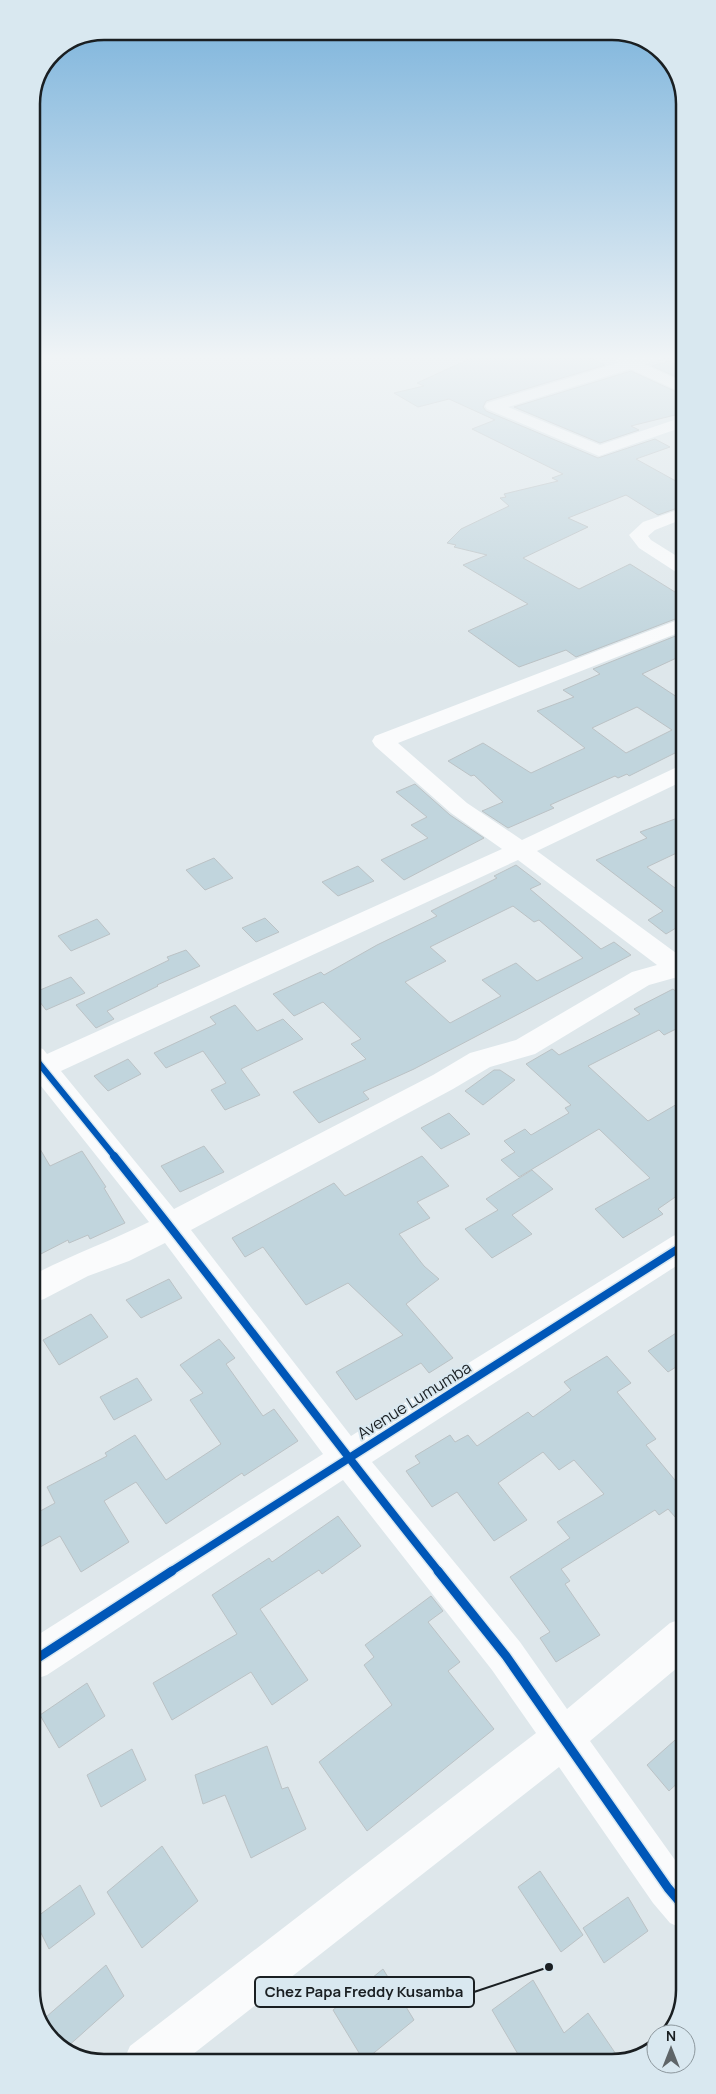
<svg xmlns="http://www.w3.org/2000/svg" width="716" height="2094" viewBox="0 0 716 2094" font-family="Manrope,sans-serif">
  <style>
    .building { fill: #c1d5dd; stroke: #bbc2c5; fill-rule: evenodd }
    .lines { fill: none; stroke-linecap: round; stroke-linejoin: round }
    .minor { fill: #fafbfc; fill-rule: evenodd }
    .cycleway-far2-casing { stroke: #d9e8f0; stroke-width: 9 }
    .cycleway-far1-casing { stroke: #d9e8f0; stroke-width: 11 }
    .cycleway-casing { stroke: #d9e8f0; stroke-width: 12 }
    .cycleway-far2 { stroke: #0057b8; stroke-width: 6 }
    .cycleway-far1 { stroke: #0057b8; stroke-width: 8 }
    .cycleway { stroke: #0057b8; stroke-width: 9 }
    .labels { text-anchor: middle; stroke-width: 4; stroke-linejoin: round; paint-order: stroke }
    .near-street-label { font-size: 16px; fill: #1a1f22; stroke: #d9e8f0 }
    .rim { fill: none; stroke: #1a1f22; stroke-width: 2.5 }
    .leader { fill: none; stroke: #1a1f22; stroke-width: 2 }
    .callout-dot { fill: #1a1f22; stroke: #d9e8f0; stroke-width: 2 }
    .callout { fill: #d9e8f0; stroke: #1a1f22; stroke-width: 2 }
    .callout-label { font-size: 15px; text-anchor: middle; font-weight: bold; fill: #1a1f22 }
  </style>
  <rect width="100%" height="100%" fill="#dee7eb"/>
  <path class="building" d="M476,356h110l19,9 -119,36 -3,6 3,4 112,47 57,-19 15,8 -34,12 47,26v21l-25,9 -32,-20 -58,23 20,9 -65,31 56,31 51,-25 53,33v19l-107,41 -10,-7 -47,17 -51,-36 60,-27 -65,-39 24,-10 -33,-8 2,-2 -9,-2 14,-14 48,-23 -9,-8 6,-1 -2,-3 54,-13 -6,-3 11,-4 -91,-45 23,-9 -46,-21 -31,8 -24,-14 30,-7 -7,-3z
    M669,361l14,7v12l-31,-14z
    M631,371l52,24v18l-52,13 8,4 -39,13 -86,-36z
    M683,633v22l-41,19 41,27v48l-54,27 -2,-2 -9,4 -3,-2 -65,29 4,3 -46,20 -26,-17 21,-9 -29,-27 -3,1 -23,-15 35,-18 48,30 54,-25 -48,-37 37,-14 -11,-7 37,-16 -7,-5zM637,707l35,23 -46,23 -34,-25z
    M415,784l35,31 34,23 -80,42 -23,-20 47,-22 -17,-13 16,-8 -31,-25z
    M683,816v34l-36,17 36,27v33l-2,-2 -15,9 -18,-14 15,-9 -67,-51 51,-22 -7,-6z
    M214,858l19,20 -28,12 -19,-20z
    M516,865l25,19 -11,5 71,60 13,-7 17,13 -217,114 -51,23 6,7 -50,24 -26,-31 73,-33 -15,-15 10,-5 -38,-37 -29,14 -21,-22 48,-22 3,3 53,-30 60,-29 -6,-5 66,-33 -3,-2zM513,906l21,16 5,-2 44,38 -46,23 -21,-18 -34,17 19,16 -51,27 -45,-41 41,-21 -16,-14z
    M358,866l16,15 -36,15 -16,-14z
    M265,918l14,14 -23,10 -14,-14z
    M97,919l13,15 -39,17 -13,-15z
    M186,950l14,16 -43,19 1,1 -51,25 7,8 -18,9 -20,-23 93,-45 -2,-3z
    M71,977l14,16 -39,17 -13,-17z
    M673,989l11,9v27l-20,10 -5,-5 -71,36 60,55 36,-21v91l-26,18 5,5 -40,24 -28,-29 55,-31 -51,-49 -80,48 -18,-17 14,-8 -11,-11 21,-12 6,6 38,-22 -4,-5 6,-3 -45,-41 26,-15 7,6 81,-41 -6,-5z
    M235,1005l22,26 26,-12 20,20 -62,30 19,26 -35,15 -14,-20 15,-7 -23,-32 -37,17 -12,-15 62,-29 -6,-7z
    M128,1059l13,15 -33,17 -14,-15z
    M494,1070h6l15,10 -32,25 -18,-14z
    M449,1113l21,21 -29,15 -20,-21z
    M33,1137l17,29 32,-15 24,36 -2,1 21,35 -35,16 -2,-4 -19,8 -1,-3 -35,18z
    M204,1146l20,26 -44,20 -19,-26z
    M422,1156l27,30 -32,16 13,16 -31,16 25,32 15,13 -33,25 47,54 -24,15 -8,-10 -65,37 -20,-28 67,-37 -55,-52 -42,22 -43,-58 -18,10 -13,-19 102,-55 11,13z
    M532,1170l21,19 -41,26 20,19 -40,24 -27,-29 33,-19 -12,-11z
    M169,1279l13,19 -41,20 -15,-18z
    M91,1314l17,23 -49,28 -16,-25z
    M684,1328v34l-16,10 -20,-21z
    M219,1339l16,19 -9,6 37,52 11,-7 24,32 -54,35 -2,-3 -76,51 -30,-42 -32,19 25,41 -48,30 -21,-36 -27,15v-36l22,-12 -8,-16 60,-31 -2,-3 30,-18 31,45 55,-36 -31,-44 13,-7 -23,-28z
    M607,1356l24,27 -14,9 39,47 -10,6 38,46v36l-16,-18 -9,6 -4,-5 -94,59 9,12 -5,3 35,51 -44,27 -16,-24 10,-6 -40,-55 60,-39 -13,-16 47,-28 -30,-34 -15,10 -16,-18 -45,31 29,37 -33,21 -37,-49 -25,15 -26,-36 14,-8 -5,-7 35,-21 5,7 13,-7 9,11 51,-34 5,5 38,-27 -7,-8z
    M137,1378l15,22 -38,20 -14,-23z
    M338,1516l23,30 -39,28 -3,-4 -59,39 48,71 -36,25 -21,-33 -79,48 -19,-37 84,-49 -25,-39 57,-37 3,4z
    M431,1596l12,15 -15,11 32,40 -12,9 46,58 -127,102 -48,-69 73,-57 -28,-40 10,-8 -9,-12z
    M87,1683l18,33 -46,32 -19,-33z
    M684,1732v45l-15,14 -22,-26z
    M267,1746l15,43 6,-2 18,42 -55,29 -26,-63 -22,9 -8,-29z
    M132,1749l14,31 -45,27 -14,-32z
    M162,1846l36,55 -56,47 -35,-56z
    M540,1871l43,64 -22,17 -43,-65z
    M80,1885l15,29 -46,35 -15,-30z
    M628,1897l20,34 -44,32 -21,-35z
    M106,1965l18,31 -59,53 -2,-1 -17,-31z
    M383,1969l31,51 -50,41 -31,-51z
    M533,1980l31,53 24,-20 32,47 -98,1 -30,-51z"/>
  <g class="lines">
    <path class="minor" d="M625,356c11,3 26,0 38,0l-2,3 -17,5 39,18v11l-53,-24 -122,38 92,38 83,-28v10l-84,29 -112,-47 -2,-3 2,-3 131,-40 -2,-3 2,-3z
      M683,508v11l-28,11 -7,6 3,4 32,20v14l-7,-2 -37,-24 -10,-13 14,-13z
      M683,618v13l-285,112 69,60 55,37 153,-72 8,-2v15l-146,70 139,102 7,-2v30l-9,-3 -25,7 -114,69 -45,13 -37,22 -262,141 160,206 322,-200 11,-4v29l-312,201 148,180 47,67 103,-86 14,-5v44l-94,79 95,133v56l-15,-7 -17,-20 -94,-136 -376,295h-60l7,-16 406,-313 -44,-63 -149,-190 -296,195 -14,5v-42l290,-184 -158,-211 -36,18 -41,15 -44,23 -11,4v-28c38,-20 78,-34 116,-53l-112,-141 -4,1v-36l10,3 4,5 455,-205 -51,-36 -76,-67 -3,-5 3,-5zM518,860l139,105 -25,7 -116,68 -46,13 -37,22 -259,134 -113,-138z"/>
    <defs>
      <path id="cycleway-far2" d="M33,1056l82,101"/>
      <path id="cycleway-far1" d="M114,1156c110,137 215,279 325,416
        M170,1572l514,-327"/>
      <path id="cycleway" d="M438,1571l68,85 162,232 17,20
        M33,1661l139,-90"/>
    </defs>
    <use href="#cycleway-far2" class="cycleway-far2-casing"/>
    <use href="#cycleway-far1" class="cycleway-far1-casing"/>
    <use href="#cycleway" class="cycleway-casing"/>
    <use href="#cycleway-far2" class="cycleway-far2"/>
    <use href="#cycleway-far1" class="cycleway-far1"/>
    <use href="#cycleway" class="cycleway"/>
  </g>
  <linearGradient id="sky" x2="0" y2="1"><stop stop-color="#79b2db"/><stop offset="0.55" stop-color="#f0f4f6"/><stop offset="1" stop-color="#f0f4f6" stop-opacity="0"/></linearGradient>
  <rect width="716" height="649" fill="url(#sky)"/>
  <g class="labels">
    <g class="near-street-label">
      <text transform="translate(414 1400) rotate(-32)" y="6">Avenue Lumumba</text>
    </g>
  </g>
  <path d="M0 0H716V2094H0ZM104 40H612A64 64 0 0 1 676 104V1990A64 64 0 0 1 612 2054H104A64 64 0 0 1 40 1990V104A64 64 0 0 1 104 40Z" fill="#d9e8f0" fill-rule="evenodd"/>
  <path class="rim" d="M104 40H612A64 64 0 0 1 676 104V1990A64 64 0 0 1 612 2054H104A64 64 0 0 1 40 1990V104A64 64 0 0 1 104 40Z"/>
  <path class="leader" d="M549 1967L474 1992"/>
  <circle class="callout-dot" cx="549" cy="1967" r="5"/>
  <rect class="callout" x="255" y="1977" width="219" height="30" rx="5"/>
  <g class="callout-label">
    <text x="364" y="1997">Chez Papa Freddy Kusamba</text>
  </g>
  <g transform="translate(671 2049)"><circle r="24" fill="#d9e8f0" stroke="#8d989e"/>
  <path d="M0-4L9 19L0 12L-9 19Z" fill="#5f6568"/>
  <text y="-8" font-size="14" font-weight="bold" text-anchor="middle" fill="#1a1f22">N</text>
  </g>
</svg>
